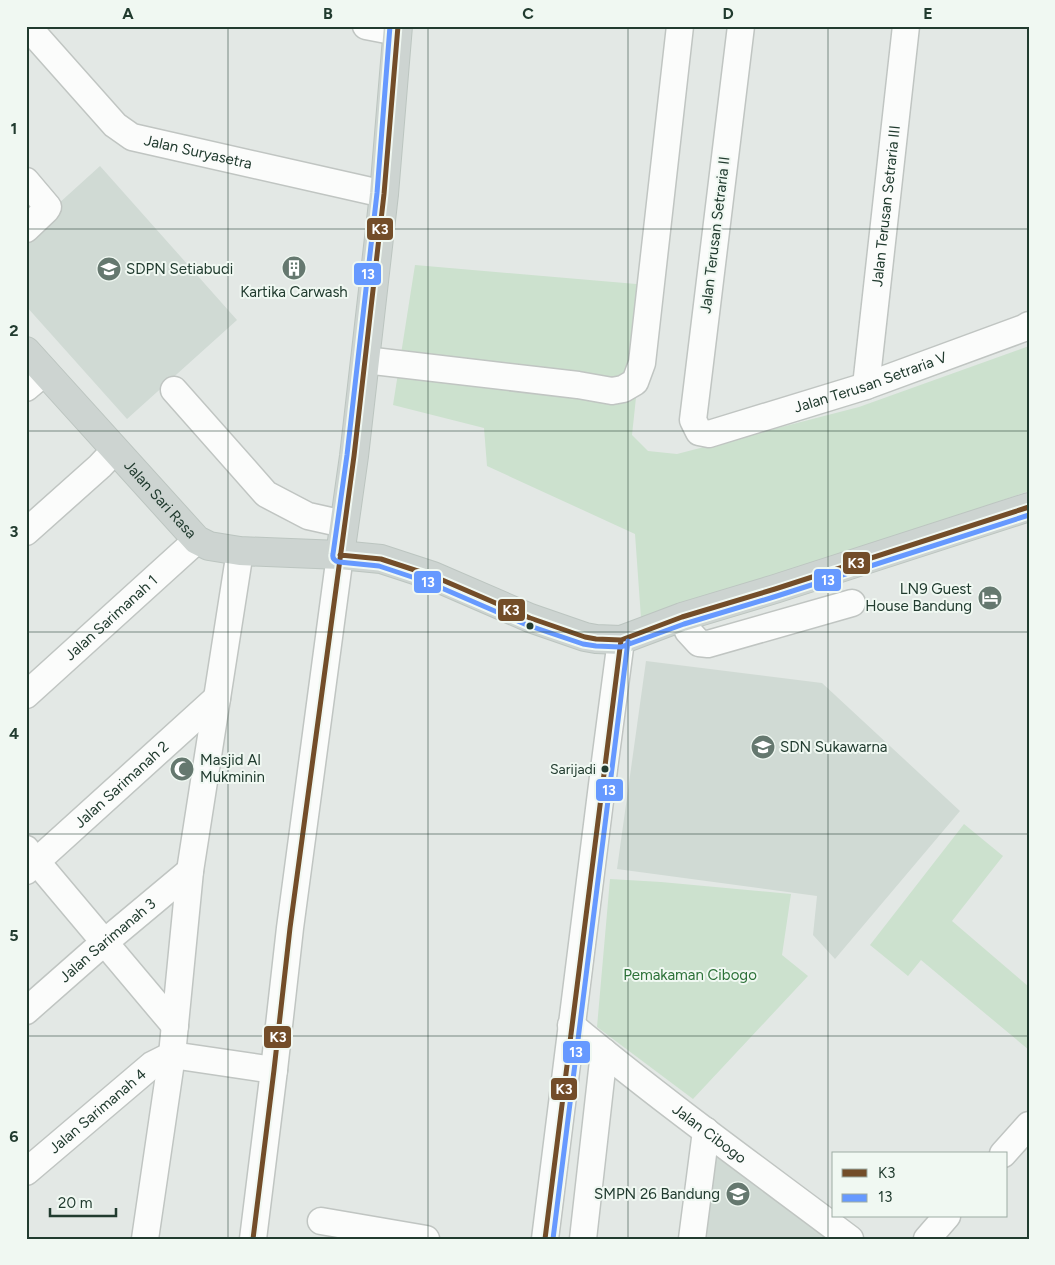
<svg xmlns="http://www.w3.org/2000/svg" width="1055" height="1265" viewBox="0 0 1055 1265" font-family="Figtree,sans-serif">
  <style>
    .built { fill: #d0dad4 }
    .green { fill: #cce1ce }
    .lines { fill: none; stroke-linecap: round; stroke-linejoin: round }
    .minor-casing { stroke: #c0c5c2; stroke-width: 29 }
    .major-casing { stroke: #bcc5c0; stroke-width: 30 }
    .minor { stroke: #fbfcfb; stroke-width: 26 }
    .major { stroke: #cdd4d1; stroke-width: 28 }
    .bus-1-casing { stroke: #f0f8f2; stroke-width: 9 }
    .bus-2-casing { stroke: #f0f8f2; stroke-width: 9 }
    .bus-1 { stroke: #734d29; stroke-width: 5 }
    .bus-2 { stroke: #69f; stroke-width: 5 }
    .grid { fill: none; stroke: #213b2f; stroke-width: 1; stroke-opacity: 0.55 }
    .bus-dot { fill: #213b2f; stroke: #f0f8f2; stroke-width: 2 }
    .labels { text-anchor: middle; stroke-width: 4; stroke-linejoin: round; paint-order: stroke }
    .bus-label { font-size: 14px; fill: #213b2f; stroke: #f0f8f2; text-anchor: end }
    .street-label { font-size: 15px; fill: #213b2f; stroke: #f0f8f2 }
    .poi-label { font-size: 15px; fill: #213b2f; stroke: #f0f8f2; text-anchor: start }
    .park-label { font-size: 15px; fill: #2c7138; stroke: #f0f8f2 }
    .line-badge { stroke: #f0f8f2; stroke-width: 2 }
    .badge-label { font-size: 14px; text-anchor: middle; font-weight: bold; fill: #fff }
    .neatline { fill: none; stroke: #213b2f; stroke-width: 2 }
    .grid-label { font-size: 16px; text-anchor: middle; font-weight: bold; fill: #213b2f }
  </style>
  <rect width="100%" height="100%" fill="#e3e8e5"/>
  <path class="built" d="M100,166l137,154 -110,99 -101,-113v-73z
    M646,661l176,22 138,128 -125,148 -22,-24 4,-39 -200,-27z
    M711,1149l119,90h-130z"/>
  <path class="green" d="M415,265l233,20 -16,150 16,16 29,3 182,-47 170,-61v145l-142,49 -246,78 -6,-84 -148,-68 -3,-38 -91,-23z
    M964,824l39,32 -51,65 77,66v63l-108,-90 -13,16 -38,-31z
    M610,879l51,3 130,12 -9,61 26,21 -115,123 -96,-72z"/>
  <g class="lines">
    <defs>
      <g id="minor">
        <path id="s1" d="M27,26l88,99 17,12 252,57"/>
        <path d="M366,26l31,6"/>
        <path id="s2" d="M741,26l-48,394 6,12 10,2 157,-48 158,-58 5,-3"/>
        <path d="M26,181l22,26 -2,3 -20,19"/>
        <path d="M365,360l213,25 34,6 11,-2 12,-7 7,-19 38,-337"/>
        <path id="s3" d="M866,386l40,-360"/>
        <path d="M26,388l19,-16"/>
        <path d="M174,390l92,104 42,22 36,8"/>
        <path d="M26,532l74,-66 15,-16"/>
        <path d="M682,617l6,14 11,12 9,1 144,-41"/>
        <path id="s4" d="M26,695l171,-155"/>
        <path d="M26,849l149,177"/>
        <path id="s5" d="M26,871l191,-173"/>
        <path id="s6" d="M26,1011l67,-59 97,-81"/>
        <path id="s7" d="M571,1025c90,75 186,144 279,214"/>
        <path d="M1003,1154l26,-29"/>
        <path id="s8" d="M26,1172l126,-107 20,-10 102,15"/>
        <path d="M321,1221l105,18"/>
        <path d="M145,1239l27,-184 18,-184 50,-320"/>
        <path d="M253,1239l21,-169 16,-142 50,-373"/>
        <path d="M545,1239l59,-470 17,-129"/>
        <path d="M583,1239l21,-187"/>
        <path d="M692,1239l14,-108"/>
        <path d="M927,1239l20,-23"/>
      </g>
      <g id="major">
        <path id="s9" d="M26,351l171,189 12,6 31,5 100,4 41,4 52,17 97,42 55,19 11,2 25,1 61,-23 93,-28 254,-82"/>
        <path d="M340,555l14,-99 30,-262 14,-168"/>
      </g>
    </defs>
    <use href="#minor" class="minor-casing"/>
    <use href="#major" class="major-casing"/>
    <use href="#minor" class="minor"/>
    <use href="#major" class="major"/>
    <defs>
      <path id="bus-1" d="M340,555l41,4 52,17 97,42 55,19 11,2 25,1 61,-23 93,-28 254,-82
        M253,1239l21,-169 16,-142 64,-472 30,-262 14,-168
        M545,1239l76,-599"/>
      <path id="bus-2" d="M390,26l-13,167 -30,262 -14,99c-1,5 2,7 6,8l40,4 51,17 97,42 56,19 13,2 25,1 63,-23 93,-28 252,-81
        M553,1239l75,-598"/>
    </defs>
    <use href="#bus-1" class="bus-1-casing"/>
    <use href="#bus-2" class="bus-2-casing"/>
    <use href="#bus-1" class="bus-1"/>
    <use href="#bus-2" class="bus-2"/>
  </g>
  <path class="grid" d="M228,26v1213M428,26v1213M628,26v1213M828,26v1213M26,229h1003M26,431h1003M26,632h1003M26,834h1003M26,1036h1003"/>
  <defs>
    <symbol id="building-disc" viewBox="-11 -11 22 22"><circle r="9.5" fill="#65786f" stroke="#f0f8f2"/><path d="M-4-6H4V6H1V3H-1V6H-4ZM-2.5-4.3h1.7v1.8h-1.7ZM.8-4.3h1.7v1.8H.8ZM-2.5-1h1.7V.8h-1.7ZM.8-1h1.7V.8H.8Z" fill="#fff"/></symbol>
    <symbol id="school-disc" viewBox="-11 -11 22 22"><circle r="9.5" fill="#65786f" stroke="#f0f8f2"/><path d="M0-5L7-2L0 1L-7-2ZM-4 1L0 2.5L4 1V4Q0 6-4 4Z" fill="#fff"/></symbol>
    <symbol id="hotel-disc" viewBox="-11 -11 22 22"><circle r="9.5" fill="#65786f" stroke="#f0f8f2"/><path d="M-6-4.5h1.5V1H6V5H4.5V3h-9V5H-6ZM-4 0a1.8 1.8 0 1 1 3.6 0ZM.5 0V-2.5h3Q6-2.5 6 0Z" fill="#fff"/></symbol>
    <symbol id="mosque-disc" viewBox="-11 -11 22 22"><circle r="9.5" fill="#65786f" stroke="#f0f8f2"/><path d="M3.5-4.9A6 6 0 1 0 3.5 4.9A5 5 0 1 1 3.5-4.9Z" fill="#fff"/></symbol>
  </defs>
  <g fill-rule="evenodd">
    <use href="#building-disc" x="280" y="254" width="28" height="28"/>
    <use href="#school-disc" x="95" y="255" width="28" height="28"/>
    <use href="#hotel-disc" x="976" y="584" width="28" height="28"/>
    <use href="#school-disc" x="749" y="733" width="28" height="28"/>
    <use href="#mosque-disc" x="168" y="755" width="28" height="28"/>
    <use href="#school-disc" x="724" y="1180" width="28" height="28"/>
  </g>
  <g class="bus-dot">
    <circle cx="530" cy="626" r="4.5"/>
    <circle cx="605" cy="769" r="4.5"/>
  </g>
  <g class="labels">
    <g class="bus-label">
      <text x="596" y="774">Sarijadi</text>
    </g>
    <g class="street-label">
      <text dy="5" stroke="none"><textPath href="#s1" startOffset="221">Jalan Suryasetra</textPath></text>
      <text dy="5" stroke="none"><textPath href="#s3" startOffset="181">Jalan Terusan Setraria III</textPath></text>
      <text transform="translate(715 235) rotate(-83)" y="5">Jalan Terusan Setraria II</text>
      <text dy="5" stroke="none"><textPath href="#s2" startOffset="590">Jalan Terusan Setraria V</textPath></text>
      <text dy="5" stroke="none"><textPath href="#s9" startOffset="200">Jalan Sari Rasa</textPath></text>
      <text dy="5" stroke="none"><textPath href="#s4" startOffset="115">Jalan Sarimanah 1</textPath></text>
      <text dy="5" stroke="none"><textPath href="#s5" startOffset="129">Jalan Sarimanah 2</textPath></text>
      <text dy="5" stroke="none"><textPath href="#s6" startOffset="108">Jalan Sarimanah 3</textPath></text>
      <text dy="5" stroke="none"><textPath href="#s8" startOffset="94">Jalan Sarimanah 4</textPath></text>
      <text dy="5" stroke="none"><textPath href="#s7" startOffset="176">Jalan Cibogo</textPath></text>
    </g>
    <g class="poi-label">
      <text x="126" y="274">SDPN Setiabudi</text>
      <text x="294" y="297" text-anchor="middle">Kartika Carwash</text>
      <text x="972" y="594" text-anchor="end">LN9 Guest<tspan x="972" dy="17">House Bandung</tspan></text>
      <text x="780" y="752">SDN Sukawarna</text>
      <text x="200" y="765">Masjid Al<tspan x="200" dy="17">Mukminin</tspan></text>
      <text x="720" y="1199" text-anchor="end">SMPN 26 Bandung</text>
    </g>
    <g class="park-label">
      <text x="690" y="980">Pemakaman Cibogo</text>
    </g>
  </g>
  <g class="line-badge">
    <rect x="366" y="217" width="28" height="24" rx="5" fill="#734d29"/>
    <rect x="353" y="262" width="29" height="24" rx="5" fill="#69f"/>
    <rect x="842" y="551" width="29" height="24" rx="5" fill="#734d29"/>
    <rect x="813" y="568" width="29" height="24" rx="5" fill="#69f"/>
    <rect x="413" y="570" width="29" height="24" rx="5" fill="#69f"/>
    <rect x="497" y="598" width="29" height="24" rx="5" fill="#734d29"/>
    <rect x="595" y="778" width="29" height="24" rx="5" fill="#69f"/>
    <rect x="263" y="1025" width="29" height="24" rx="5" fill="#734d29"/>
    <rect x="562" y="1040" width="29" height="24" rx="5" fill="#69f"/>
    <rect x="550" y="1077" width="28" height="24" rx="5" fill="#734d29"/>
  </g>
  <g class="badge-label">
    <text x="380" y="234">K3</text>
    <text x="368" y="279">13</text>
    <text x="856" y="568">K3</text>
    <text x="828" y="585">13</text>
    <text x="428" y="587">13</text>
    <text x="511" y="615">K3</text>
    <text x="609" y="795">13</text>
    <text x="278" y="1042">K3</text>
    <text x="576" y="1057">13</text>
    <text x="564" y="1094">K3</text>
  </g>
  <rect width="1055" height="1265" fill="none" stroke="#f0f8f2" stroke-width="55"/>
  <rect x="832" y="1152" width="175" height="65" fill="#f0f8f2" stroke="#9daca4"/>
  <rect x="842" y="1169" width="25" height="8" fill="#734d29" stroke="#9daca4"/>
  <text x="878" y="1178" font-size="15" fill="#213b2f">K3</text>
  <rect x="842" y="1194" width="25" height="8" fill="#6699ff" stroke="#9daca4"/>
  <text x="878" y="1202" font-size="15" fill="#213b2f">13</text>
  <path d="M50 1208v8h66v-8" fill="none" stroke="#213b2f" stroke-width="2.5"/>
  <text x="58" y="1208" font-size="15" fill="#213b2f" stroke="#f0f8f2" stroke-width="4" paint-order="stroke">20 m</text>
  <rect x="28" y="28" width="1000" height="1210" class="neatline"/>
  <g class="grid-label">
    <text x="128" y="19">A</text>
    <text x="328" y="19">B</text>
    <text x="528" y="19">C</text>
    <text x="728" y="19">D</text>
    <text x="928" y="19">E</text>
    <text x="14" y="134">1</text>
    <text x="14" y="336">2</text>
    <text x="14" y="537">3</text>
    <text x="14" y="739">4</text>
    <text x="14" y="941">5</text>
    <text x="14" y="1142">6</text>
  </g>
</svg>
